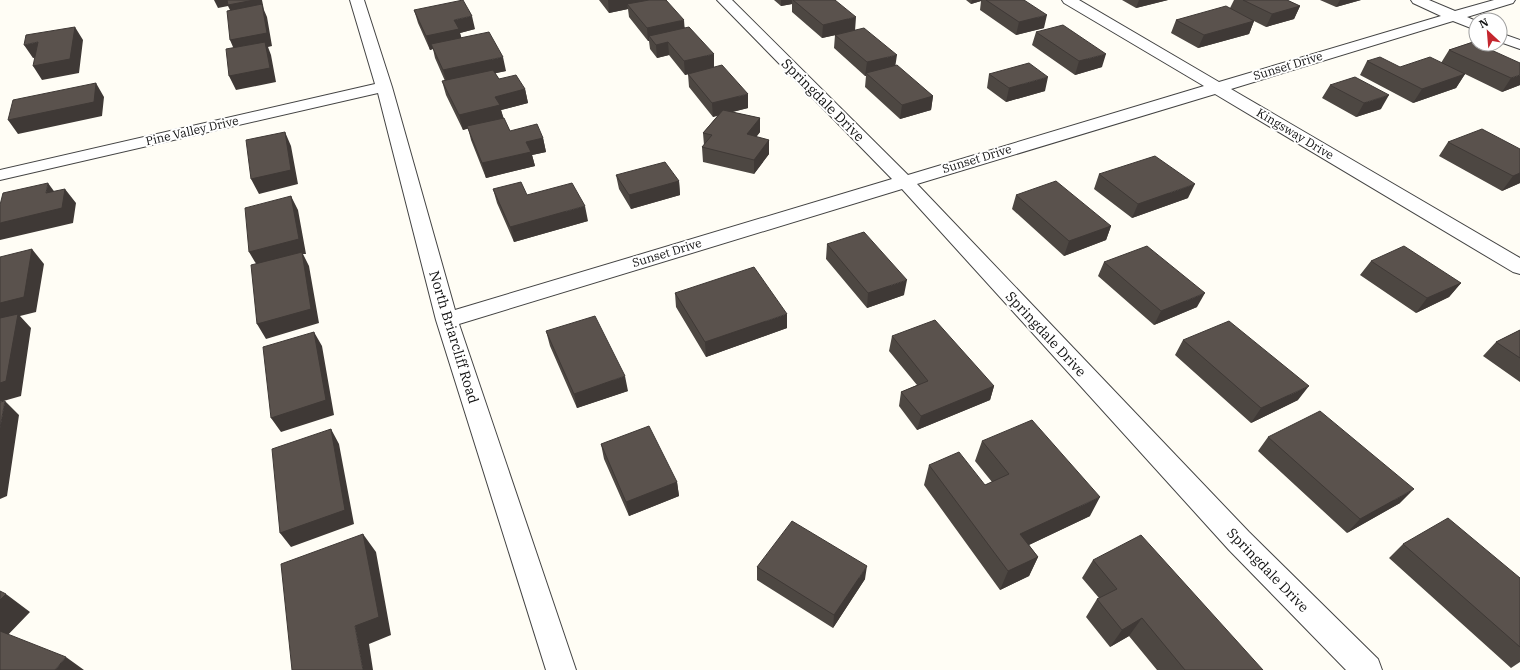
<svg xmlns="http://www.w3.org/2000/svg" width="1520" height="670" viewBox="0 0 1520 670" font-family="'IBM Plex Serif',serif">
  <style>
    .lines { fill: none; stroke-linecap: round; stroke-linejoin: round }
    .street-casing { stroke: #444; stroke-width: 2 }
    .street { fill: #fff; fill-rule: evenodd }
    .wall { fill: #4d4742 }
    .shaded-wall { fill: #3f3936 }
    .building { fill: #5a524d; stroke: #3f3936 }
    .labels { text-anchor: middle; stroke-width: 4; stroke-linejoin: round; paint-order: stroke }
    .far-street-label { font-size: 12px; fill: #111; stroke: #fff }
    .street-label { font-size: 14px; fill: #111; stroke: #fff }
  </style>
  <rect width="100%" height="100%" fill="#fffdf5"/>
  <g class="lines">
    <defs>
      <path id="street" d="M350,0h14l28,87 63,223 437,-131 -175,-179h15l176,175 296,-89 -140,-83 -2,-3h17l140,82 222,-66 -28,-13 -2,-3h18l26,11 39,-11h21l-2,3 -46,14 9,4v9l-23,-9 -222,68 289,169v16l-7,-2 -298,-178 -298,90 332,348 129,127 4,11h-36l-117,-120 -327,-361 -443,135 117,346h-30l-110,-350 -58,-227 -378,87v-10l375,-86z
        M1500,33l20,7v9l-20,-7z"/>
    </defs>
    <use href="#street" class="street-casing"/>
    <use href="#street" class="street"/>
  </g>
  <path class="wall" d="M599,0h67l19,28 29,39 34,41 -16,4 28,6v14l-4,5 13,3v14l-15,20 -51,-12 -1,-15 2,-2 -1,-12 15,-18 -5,2 -24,-30 -1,-13 -3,1 -16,-20 -12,3 -7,-9 -1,-8h-1l-19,-24 -1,-8 -19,4z
    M774,0h61l20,30 40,36 38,30 -2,14 -31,9 -35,-32 1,-11h-1l-31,-28 1,-13 -13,3 -30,-26v-8l-11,2z
    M966,0h58l20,28 -28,7 -36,-25 1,-9 -10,3z
    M1122,0h46l-32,8z
    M1234,0h53l13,6 -6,13 -28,8 -12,-6 -5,13 -51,14 -27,-15 5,-13 54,-12z
    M1320,0h41l-25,7z
    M414,10l61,19 -15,4 1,5 45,33 -11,2 4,6 26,10 3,14 -27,7 2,8 7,13 33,7 3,14 -14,3 3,11 -49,12 -15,-38 -3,-12 -5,2 -17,-35 -4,-14h3l-10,-23 -2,-9 -3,1 -12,-27z
    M1036,32l66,35 -27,8 -43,-30z
    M1473,42l47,43 -18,7 -37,-18 -9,14 -43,15 -53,-28 7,-14 33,6 41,-4 8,-13z
    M989,74l56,17 -39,11 -19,-14z
    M1330,85l51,24 -25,8 -34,-19z
    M1448,142l72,7v34l-18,8 -63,-35z
    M1099,174l89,24 -56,20 -38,-29z
    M616,175l63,6 1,14 -49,14 -12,-20z
    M493,189l34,6 61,26 -74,21 -17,-39z
    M1016,195l95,31 -5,14 -42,16 -52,-47z
    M827,244l77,51 -37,13 -41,-49z
    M1371,261l90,22 -12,14 -33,16 -56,-38z
    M1104,262l93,45 -43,18 -56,-49z
    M675,293l112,35 -81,29 -30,-50z
    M1520,330v52l-37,-26 13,-14z
    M546,331l82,60 -51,17 -27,-62z
    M892,336l102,50 -4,14 -73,30 -18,-24 2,-14 16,-7 -28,-34z
    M1183,340l115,60 -47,23 -76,-68z
    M1268,437l132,66 -53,30 -89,-82z
    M982,441l108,75 -61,29 9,12 -9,19 -29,14 -76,-105 5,-20 56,20 7,-3 -17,-21z
    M601,444l76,38 2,14 -50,20 -25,-57z
    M1403,544l117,34v84l-9,6 -122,-110z
    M1093,560l170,110h-106l-28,-34 -19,11 -24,-30 11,-18 2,-1 -17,-20z
    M757,567l108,12 -32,49 -76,-48z"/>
  <path class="shaded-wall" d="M214,0h48l2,10 3,7 5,29 -4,1 3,8 5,27 -40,8 -7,-14 7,-22 -6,-14 4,-22 -6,-12 -10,2z
    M608,0h47l-28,4 1,5 -19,4z
    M781,0h11v4l-11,2z
    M972,0h10l-1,1 -10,3z
    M1139,0h29l-32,8z
    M1340,0h21l-25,7z
    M1300,6l-6,13 -28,8 6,-13z
    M1047,15l-3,13 -28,7 3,-13z
    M472,16l3,13 -15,4 3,10 -32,1 2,5 -3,1 -4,-14 28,-16z
    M856,17l-1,14 -33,7 1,-13z
    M684,20l1,13 -36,3v5h-1l-1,-13z
    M1254,21l-5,13 -51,14 6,-13z
    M75,27l8,13 -4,33 -37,7 -9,-14z
    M38,42l9,14 -14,2 -9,-13z
    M668,42l1,13 -12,3 -1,-13z
    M714,54v14l-29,7 -1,-14z
    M1106,54l-4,13 -27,8 4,-14z
    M897,55l-2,13 -29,5v3h-1l2,-14z
    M503,57l3,14 -59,13 -4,-14z
    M1465,74l-9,14 -43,15 9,-14z
    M1520,75v10l-18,7 9,-14z
    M1048,77l-3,14 -39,11 3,-14z
    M96,83l8,14 -2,19 -84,18 -10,-14z
    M525,89l3,14 -27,7 3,9 -41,11 -4,-15 36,-18z
    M748,94v14l-35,9 -1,-14z
    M1389,95l-8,14 -25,8 8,-14z
    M933,96l-2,14 -31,9 2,-14z
    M760,118v14l-13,17v-15z
    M285,132l6,14 7,38 -39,10 -8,-15z
    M543,138l3,14 -14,3 3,11 -49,12 -4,-15 44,-21z
    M769,140v14l-15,20v-14z
    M1520,173v10l-18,8 11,-15z
    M679,181l1,14 -49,14 -2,-14z
    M48,183l11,15 -13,-5z
    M1195,184l-7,14 -56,20 6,-14z
    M65,189l11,14 -3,20 -73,17v-17z
    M291,196l7,14 8,44h-3l6,12 10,57 -53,16 -9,-15 1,-57 -9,-15z
    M585,206l3,15 -74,21 -4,-15z
    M1111,226l-5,14 -42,16 5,-15z
    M32,249l12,15 -8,48 -16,4 11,12 -10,68 -21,6v-99z
    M907,280l-3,15 -37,13 1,-15z
    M1461,283l-12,14 -33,16 11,-15z
    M1205,293l-8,14 -43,18 7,-14z
    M787,314v14l-81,29 -1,-15z
    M314,332l8,14 12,69 -53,17 -10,-14z
    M625,376l3,15 -51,17 -3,-14z
    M994,386l-4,14 -73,30 4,-14z
    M1309,386l-11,14 -47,23 10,-15z
    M5,401l14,14 -12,81 -7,3v-71z
    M331,429l8,15 15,80 -63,23 -11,-14z
    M677,482l2,14 -50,20 -3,-14z
    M1414,489l-14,14 -53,30 13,-14z
    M1100,497l-10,19 -78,37 8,-19z
    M363,534l13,18 15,83 -22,9 4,26h-10l-8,-44z
    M1038,557l-9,19 -29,14 8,-19z
    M867,566l-2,13 -32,49 1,-13z
    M6,594l24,18 -27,28 -3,-2v-38z
    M1142,618l-13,18 -19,11 12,-17z
    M66,657l18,13h-29z"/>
  <path class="building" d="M227,0h27l-26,5z
    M463,0l9,16 -18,4 5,9 -33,7 -12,-26z
    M649,0h17l18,20 -37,8 -20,-24z
    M793,0h42l21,17 -33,8z
    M986,0h38l23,15 -28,7z
    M1243,0h44l13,6 -28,8z
    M262,4l5,29 -37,7 -3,-29z
    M1226,6l28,15 -50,14 -28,-15z
    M1063,25l43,29 -27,7 -43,-29z
    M75,27l-5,32 -37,7 5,-24 -14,3 2,-10z
    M689,27l25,27 -30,7 -16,-19 -12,3 -7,-9z
    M864,28l33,27 -30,7 -32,-27z
    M489,32l14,25 -60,13 -12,-26z
    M265,42l5,26 -41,8 -3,-27z
    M1473,42l3,1v1h2l42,19v12l-9,3 -62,-28z
    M1380,57l20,10 30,-10 35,17 -43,15 -55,-28z
    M1029,63l19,14 -39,11 -20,-14z
    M722,65l26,29 -36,9 -24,-29z
    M897,65l36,31 -31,9 -36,-32z
    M493,70l6,9 17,-4 9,14 -30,8 5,8 -41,10 -17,-34z
    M1355,77l34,18 -25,8 -34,-18z
    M96,83l-2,19 -86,18 5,-20z
    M723,110l37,8 -13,16 22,6 -15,20 -52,-13 10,-12 -9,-2z
    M504,118l6,13 27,-7 6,14 -17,4 5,10 -49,11 -15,-37z
    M1482,129l38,20v24l-7,3 -65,-34z
    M285,132l6,38 -40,9 -5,-39z
    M1155,156l40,28 -57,20 -39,-30z
    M665,162l14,19 -50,14 -13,-20z
    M1056,181l55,45 -42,15 -53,-46z
    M521,182l6,13 45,-12 13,23 -75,21 -17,-38z
    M48,183l-2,10 19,-4 -3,19 -62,15v-18l3,-12z
    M291,196l8,43 -50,13 -4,-44z
    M864,232l43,48 -39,13 -41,-49z
    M1147,246l58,47 -44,18 -57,-49z
    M1404,246l57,37 -34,15 -56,-37z
    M32,249l-8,48 -24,6v-46z
    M302,252l9,57 -54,15 -6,-59z
    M754,267l33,47 -82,28 -30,-49z
    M18,314l-12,67 -6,2v-65z
    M595,316l30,60 -51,18 -28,-63z
    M935,320l59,66 -73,30 -20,-24 27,-11 -36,-45z
    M1229,321l80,65 -48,22 -78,-68z
    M1520,330v28l-24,-16z
    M314,332l12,68 -55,18 -8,-71z
    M5,401l-5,27v-26z
    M1320,411l94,78 -54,30 -92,-82z
    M1032,420l68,77 -80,37 18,23 -30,14 -79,-106 30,-13 26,33 24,-11 -27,-33z
    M649,426l28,56 -51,20 -25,-58z
    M331,429l14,81 -65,23 -8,-84z
    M1448,518l72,60v69l-117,-103z
    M792,521l75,45 -33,49 -77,-48z
    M363,534l16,83 -24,9 8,44h-71l-11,-106z
    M1141,535l122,135h-78l-43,-52 -20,12 -25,-31 20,-10 -24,-29z
    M0,591l6,3 -6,6z
    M0,631l66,26 -11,13h-55z"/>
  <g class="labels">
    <g class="far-street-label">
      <text transform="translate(1288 66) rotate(-17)" y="4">Sunset Drive</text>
      <text transform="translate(192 131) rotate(-13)" y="4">Pine Valley Drive</text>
      <text transform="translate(1295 134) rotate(31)" y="4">Kingsway Drive</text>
      <text transform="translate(977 159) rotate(-17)" y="4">Sunset Drive</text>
      <text transform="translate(667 253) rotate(-17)" y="4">Sunset Drive</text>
    </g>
    <g class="street-label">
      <text transform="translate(823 100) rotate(45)" y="5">Springdale Drive</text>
      <text transform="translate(1046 334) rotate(47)" y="5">Springdale Drive</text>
      <text transform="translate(454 337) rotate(73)" y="5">North Briarcliff Road</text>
      <text transform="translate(1268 570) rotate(46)" y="5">Springdale Drive</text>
    </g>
  </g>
  <g transform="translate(1488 32) rotate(334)"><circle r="19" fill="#ffffff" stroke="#a0a0a0"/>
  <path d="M0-3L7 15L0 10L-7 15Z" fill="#c4262e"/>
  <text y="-6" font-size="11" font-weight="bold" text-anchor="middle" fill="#111111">N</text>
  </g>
</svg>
